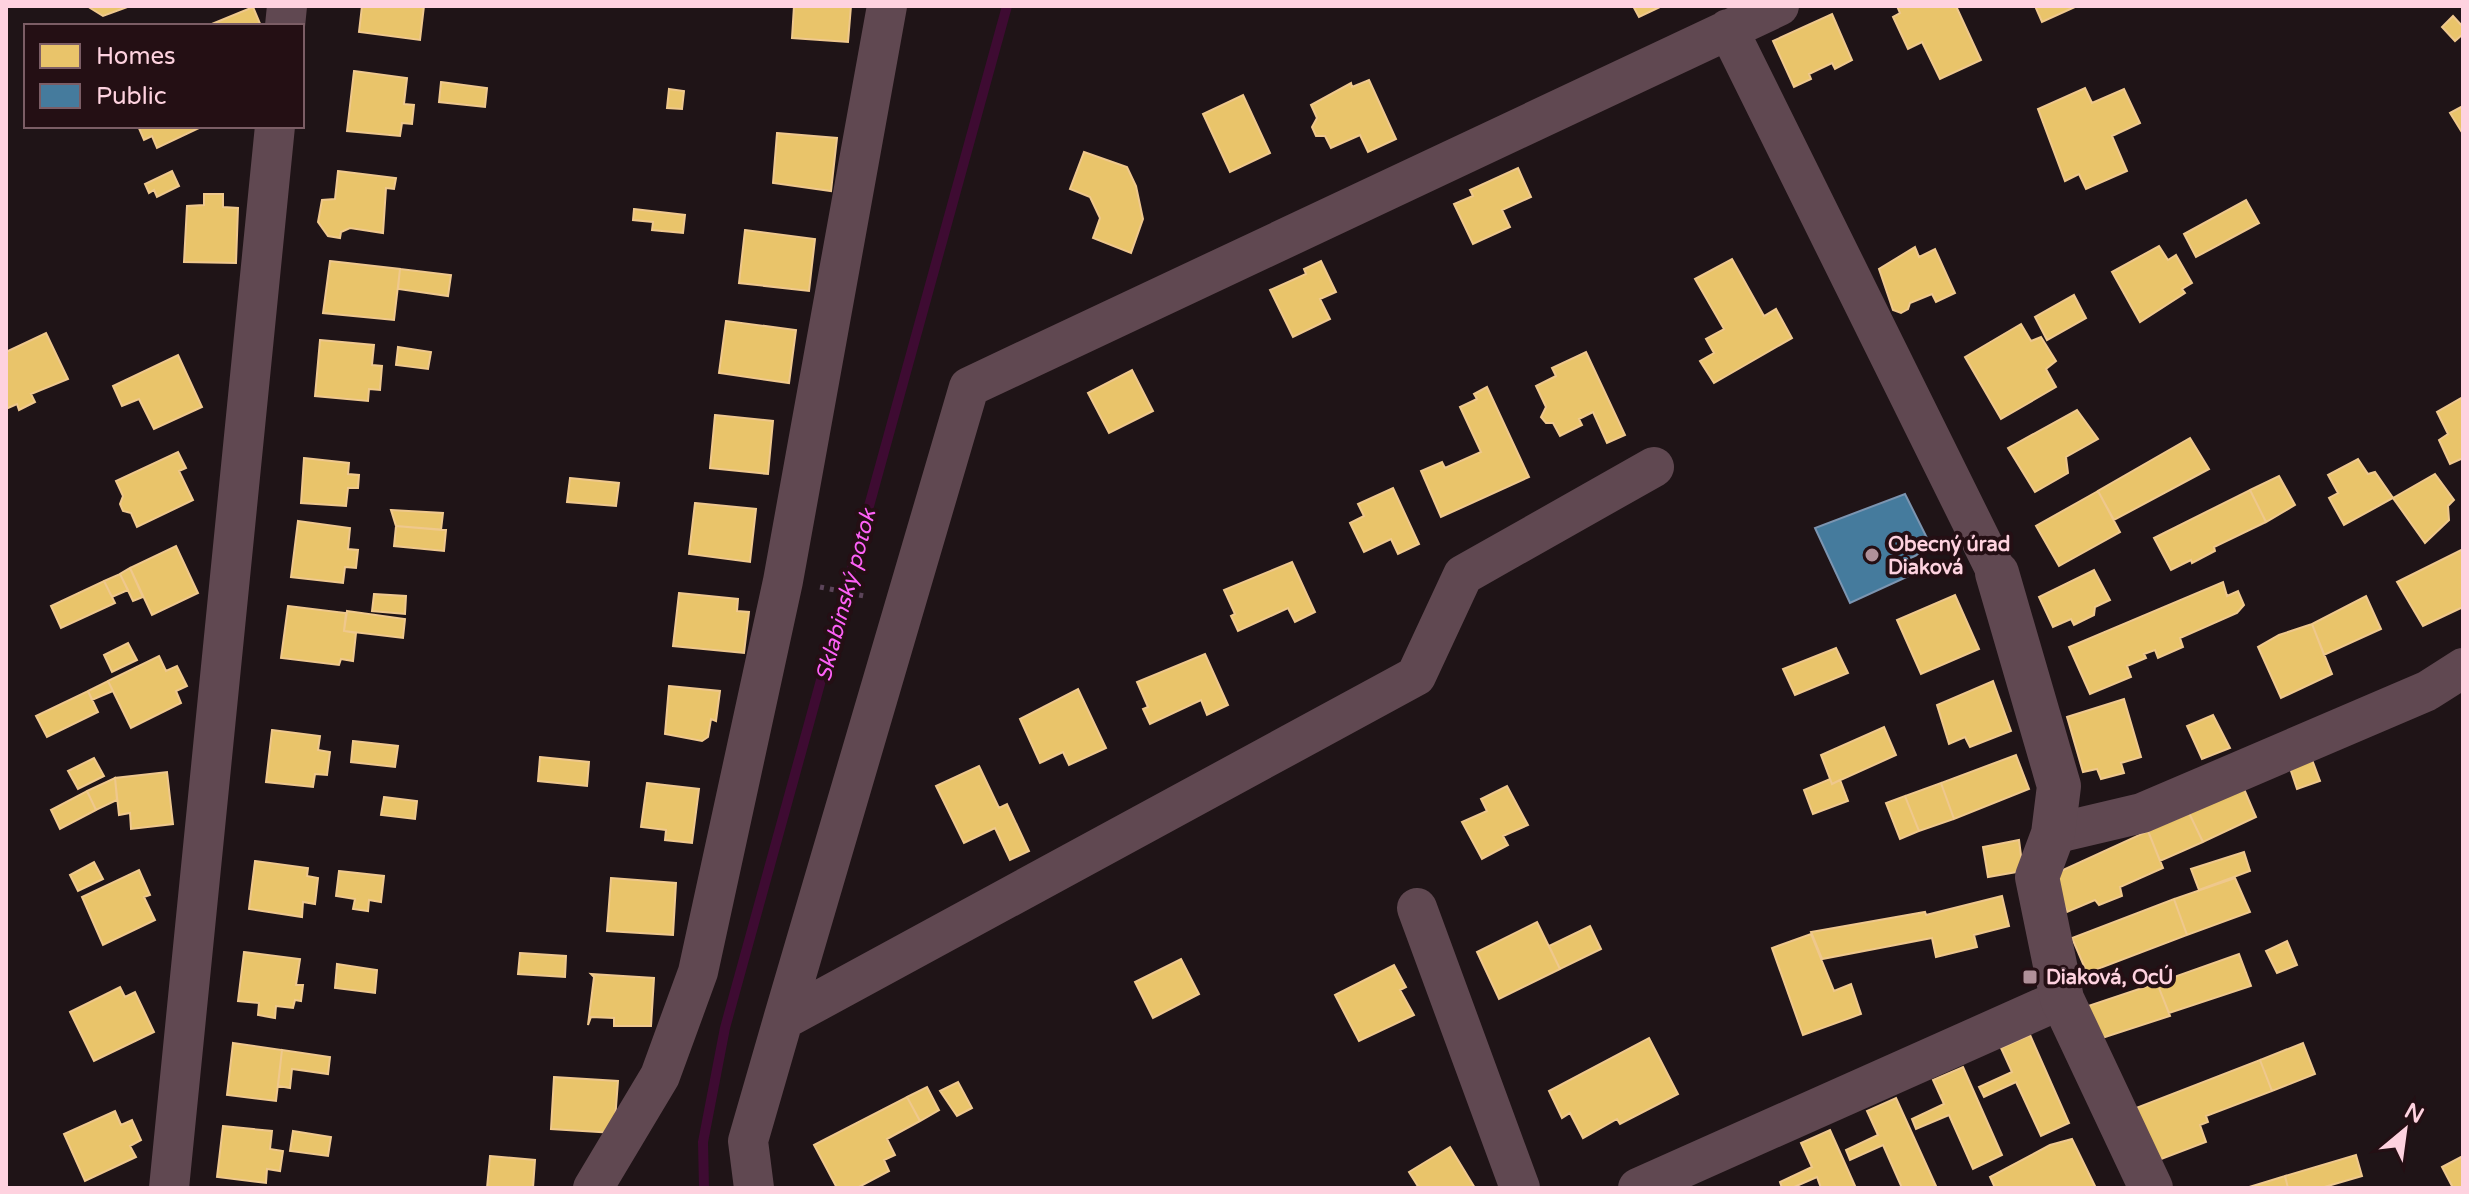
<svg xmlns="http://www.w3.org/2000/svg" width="2469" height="1194" viewBox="0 0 2469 1194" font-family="'Varela Round',sans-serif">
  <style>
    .homes { fill: #e9c46a; stroke: #efc88d; stroke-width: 2 }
    .public { fill: #457b9d; stroke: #7c95b1; stroke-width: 2 }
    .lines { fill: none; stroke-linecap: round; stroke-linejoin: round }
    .stream { stroke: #3e0b32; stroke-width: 10 }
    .path { stroke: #5b4459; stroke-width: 5; stroke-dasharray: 4 6; stroke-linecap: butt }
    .minor { stroke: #604851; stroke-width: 40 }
    .tertiary { stroke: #604851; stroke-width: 44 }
    .poi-dot { fill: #b09099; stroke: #240f14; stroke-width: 3 }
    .labels { text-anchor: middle; stroke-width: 8; stroke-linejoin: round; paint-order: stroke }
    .poi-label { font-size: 20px; font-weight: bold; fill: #fed2df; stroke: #240f14; text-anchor: start }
    .water-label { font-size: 22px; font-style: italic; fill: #fd61f6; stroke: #240f14 }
  </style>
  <rect width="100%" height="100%" fill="#1f1417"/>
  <path class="homes" d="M87,6h43l-27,10z
    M362,6h62l-4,34 -61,-8z
    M794,6h57l-3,36 -56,-4z
    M1633,6h29l-23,11z
    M1897,6h59l25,54 -41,19 -18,-37 -14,7 -15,-32 7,-4z
    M2035,6h42l-35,16z
    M253,7l8,19h-54z
    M1832,14l20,46 -17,9 -3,-6 -23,11 2,5 -17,8 -21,-46z
    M2453,16l10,11v7l-8,7 -13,-14z
    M354,71l53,7 -3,26 10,1 -2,19 -10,-1 -2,13 -53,-5z
    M1369,80l27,59 -28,13 -8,-17 -29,13 -6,-12h-9l-4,-9 5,-9 -6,-13 40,-22 1,4z
    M441,82l46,6 -2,19 -46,-5z
    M2085,88l7,15 32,-14 16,34 -28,13 15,35 -41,18 -7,-15 -14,7 -27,-72z
    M669,89l15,2 -2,18 -15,-1z
    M1243,95l27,58 -40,19 -27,-58z
    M2463,106v28l-13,-21z
    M138,126h60l1,2 -42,20 -5,-12 -8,4z
    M777,133l60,5 -6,53 -58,-8z
    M1084,152l43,15 9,19 7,33 -12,34 -38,-15 7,-20 -10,-21 -20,-8z
    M1518,168l13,29 -29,13 8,17 -37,17 -19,-40 19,-8 -3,-6z
    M172,171l7,15 -22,11 -3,-7 -5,3 -4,-9z
    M338,171l58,7 -2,11 -8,-1 -3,45 -33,-5 -9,4 -1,6 -12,-2 -10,-14 4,-22 13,-1z
    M204,194h19v13l15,1 -2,55 -52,-1 3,-56 17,-1z
    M2246,200l13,23 -63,34 -12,-23z
    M634,209l51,6 -2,18 -31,-3 1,-8 -20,-2z
    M745,230l70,9 -6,52 -70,-8z
    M2159,246l9,14 8,-5 16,28 -10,6 3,4 -45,29 -28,-50z
    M1915,247l4,10 16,-8 20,44 -19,9 -4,-8 -22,9 -2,6 -7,4 -8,-3 -14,-41z
    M1732,259l32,57 12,-7 16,29 -78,45 -14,-22 14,-8 -8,-14 18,-10 -29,-50z
    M330,261l70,8 -6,51 -71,-7z
    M1321,261l15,31 -16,7 10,20 -37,18 -23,-47 36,-16 -2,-5z
    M400,269l51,6 -3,21 -50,-7z
    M2074,295l12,23 -39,22 -12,-23z
    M726,321l70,9 -7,53 -70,-10z
    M2021,324l10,17 10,-4 15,24 -10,8 10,18 -55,32 -36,-62z
    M46,333l22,46 -37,15 4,8 -16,8 -2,-6 -11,5v-57z
    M320,340l54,5 -2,20 10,1 -2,24 -11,-1 -1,12 -53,-5z
    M398,347l33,5 -3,17 -32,-4z
    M1586,352l39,83 -18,8 -14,-31 -14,7 3,6 -22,11 -7,-13h-7l-5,-6 5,-10 -10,-21 20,-10 -4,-8z
    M178,355l24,52 -48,22 -15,-30 -17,7 -9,-20z
    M1132,370l21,41 -44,22 -21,-40z
    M1487,387l42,90 -88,40 -20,-46 21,-9 3,6 36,-16 -21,-45 17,-8 -3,-5z
    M2463,397v61l-13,6 -11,-24 9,-6 -11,-22z
    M2077,410l21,29 -32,18 2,16 -33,19 -27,-44z
    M715,415l58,6 -5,53 -58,-6z
    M2190,438l19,31 -95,51 -16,-29z
    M178,452l8,16 -7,3 14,29 -56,27 -6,-14 -8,-2 -3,-7 3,-8 -7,-15z
    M304,458l45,5 -1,11 11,1 -1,13h-10l-2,18 -45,-3z
    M2358,459l10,15 7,-2 18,26 -49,27 -15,-27 9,-5 -10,-18z
    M2435,474l19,26 -6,6 1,14 -24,23 -32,-45z
    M2279,476l16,29 -29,17 -16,-32z
    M570,478l49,5 -3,23 -49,-4z
    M1393,488l26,56 -21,10 -7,-15 -27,13 -14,-29 14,-7 -6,-12z
    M2250,490l16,32 -52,25 1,4 -23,12 -1,-3 -20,10 -17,-32z
    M2098,491l22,41 -61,34 -23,-40z
    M695,503l61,6 -6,53 -61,-8z
    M391,510l52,3 -2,17 -45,-4z
    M298,521l52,7 -2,21 10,1 -2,18 -11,-1 -2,16 -52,-6z
    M396,526l50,4 -2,21 -50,-5z
    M176,546l22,47 -46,22 -22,-47z
    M2463,549v58l-40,19 -26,-44z
    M1292,562l23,50 -20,10 -7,-14 -50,23 -7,-15 4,-2 -11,-24z
    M130,568l13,29 -10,4 -13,-27z
    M2094,570l16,30 -15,7 -1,8 -20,10 -3,-6 -18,8 -14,-30z
    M120,574l8,16 -16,7 -8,-16z
    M104,581l11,22 -54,25 -10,-22z
    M2223,582l4,14 11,-5 6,14 -7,8 -57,25 3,9 -25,11 -3,-8 -11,4 2,4 -19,8 4,11 -41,17 -21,-47z
    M679,593l59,6 -1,12 12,1 -5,41 -71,-7z
    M374,594l32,2 -1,18 -33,-3z
    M1955,595l24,54 -58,25 -24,-54z
    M2366,596l15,33 -57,26 -12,-31z
    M288,606l58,7 -2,18 12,2 -3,28 -12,-2 -2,6 -58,-7z
    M347,611l58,8 -2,19 -59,-7z
    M2312,624l20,50 -51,24 -23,-51 21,-12z
    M128,643l9,17 -25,12 -8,-17z
    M1836,648l12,25 -53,22 -12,-26z
    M1205,654l23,51 -21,10 -6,-15 -51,24 -7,-15 5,-2 -11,-25z
    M159,656l7,15 11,-5 10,20 -11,5 5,12 -50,25 -23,-47z
    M108,681l5,10 -21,9 -4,-9z
    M1993,681l18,50 -41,16 -5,-10 -16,7 -12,-39z
    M669,686l51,5 -4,30 -5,-2 -3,18 -6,4 -37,-7z
    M1078,689l28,59 -37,17 -6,-13 -23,11 -20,-44z
    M88,691l10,21 -51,25 -11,-21z
    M2124,699l17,58 -20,6 3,10 -23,6 -4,-10 -14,3 -16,-55z
    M2213,715l17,33 -28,11 -15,-33z
    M1884,727l12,28 -64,29 -11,-29z
    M272,730l48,6 -2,14 12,2 -3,23 -12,-1 -2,13 -47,-5z
    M353,741l45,5 -3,21 -44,-5z
    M2016,755l13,34 -75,30 -13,-36z
    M540,757l49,5 -2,24 -49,-5z
    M2311,757l9,24 -23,8 -8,-24z
    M94,758l10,18 -26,13 -10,-18z
    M979,766l20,42 8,-4 22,47 -19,9 -15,-32 -31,15 -28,-57z
    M167,772l6,52 -42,5 -1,-16 -11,2 -4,-37z
    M115,778l2,22 -21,10 -9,-19z
    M1830,779l2,5 8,-4 8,21 -35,13 -9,-24z
    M647,783l52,6 -7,54 -27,-3 1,-10 -25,-3z
    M1941,783l13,36 -35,12 -14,-35z
    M1507,786l21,39 -25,11 5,9 -26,14 -20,-37 25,-11 -6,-12z
    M2244,789l12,28 -53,25 -14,-29z
    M87,791l9,19 -36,19 -9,-19z
    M1905,796l14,35 -19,8 -14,-36z
    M384,797l33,4 -2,18 -34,-4z
    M2189,813l14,29 -43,19 -12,-30z
    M2148,831l15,37 -43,19 2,9 -23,9 -4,-5 -28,12 -15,-37z
    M2019,840l4,31 -35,6 -5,-30z
    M2244,852l6,19 -51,19 -8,-21z
    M255,861l53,7 -1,8 11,2 -3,26 -12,-2 -1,15 -53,-8z
    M94,862l9,17 -25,12 -8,-16z
    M139,870l11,25 -6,2 11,23 -52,25 -21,-48z
    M339,871l45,5 -3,26 -12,-2 -1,11 -15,-2 2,-10 -19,-3z
    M611,878l65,5 -3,52 -66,-4z
    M2235,878l15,34 -63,23 -13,-36z
    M2002,896l7,30 -35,9 3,12 -41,10 -4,-19 -110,21 -11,-27 114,-20 1,3z
    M2174,899l13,36 -100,38 -15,-35z
    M1537,922l23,47 -61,30 -22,-47z
    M1590,926l11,23 -41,20 -11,-23z
    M1811,934l23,57 17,-7 10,30 -58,21 -31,-87z
    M2287,941l10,24 -20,8 -11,-22z
    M244,952l56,7 -4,26h7l-2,16 -6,-1 -2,8 -17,-2 -1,12 -17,-3 1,-12 -21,-2z
    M520,953l46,3 -1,21 -47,-3z
    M2239,954l12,32 -82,27 -12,-30z
    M1181,959l18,35 -46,24 -18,-36z
    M337,964l40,6 -2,23 -40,-5z
    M1394,965l12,22 -6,3 14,25 -55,26 -24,-46z
    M591,974l63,4 -3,48h-37v-8l-23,-1 -3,8 6,-48z
    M2157,983l13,33 -68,22 -14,-32z
    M120,987l5,10 10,-5 19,40 -60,29 -24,-49z
    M2030,1035l39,88 -28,13 -25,-54 -32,15 -5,-10 33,-15 -11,-24z
    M1649,1038l29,56 -58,30 -3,-5 -34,19 -13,-25 -8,5 -13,-27z
    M233,1043l49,7 -6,51 -49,-6z
    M2303,1043l12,31 -43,17 -12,-31z
    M282,1050l48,7 -2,17 -36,-5 -2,19 -12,-2z
    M2260,1060l12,31 -66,25 2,6 -8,3 6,17 -50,19 -20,-53z
    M1963,1067l39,88 -29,14 -24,-54 -33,14 -4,-10 32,-15 -11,-24z
    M554,1077l64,4 -4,52 -63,-4z
    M958,1082l14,26 -15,8 -17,-25z
    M927,1087l12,23 -19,11 -13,-24z
    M907,1097l13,24 -33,18 8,16 -11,5 5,11 -32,17h-20l-23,-43z
    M1896,1098l40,88 -5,2h-29l-19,-43 -33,15 -4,-10 32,-15 -11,-24z
    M115,1111l6,14 11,-5 9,20 -11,6 6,11 -51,24 -21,-47z
    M223,1126l49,5 -2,18 13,2 -3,20 -13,-2 -1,14 -49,-6z
    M1830,1130l26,58h-35l-4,-11 -25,11h-10l-2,-6 32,-15 -11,-24z
    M293,1131l38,6 -3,19 -38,-5z
    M2072,1139l24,49h-101l-5,-11 60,-32z
    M1450,1147l25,41h-56l-10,-16z
    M2356,1155l6,21 -41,12h-33l-3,-12z
    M490,1156l45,4 -2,28h-46z
    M2463,1156v32h-10l-11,-21z
    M2285,1176l3,12h-42z"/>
  <path class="public" d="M1905,494l27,54 -28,13 7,14 -61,28 -35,-75z"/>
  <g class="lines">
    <path class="stream" d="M704,1188l-1,-46 22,-114 282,-1022"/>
    <path class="path" d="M820,587l49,10"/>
    <path class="minor" d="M285,26l2,-20
      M1728,29l269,544
      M1654,467l-191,108 -47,101 -633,344 186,-633 810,-381
      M2053,834l89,-21 285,-122 36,-23
      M1417,908l103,280
      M169,1188l106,-1062
      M593,1188l67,-112 38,-104 85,-391 104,-575
      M754,1188l-6,-47 35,-121
      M1638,1188l424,-189"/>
    <path class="tertiary" d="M1997,573l62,213 -6,48 -16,43 25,122 89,189"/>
  </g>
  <g class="poi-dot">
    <circle cx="1872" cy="555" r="8"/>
    <rect x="2022" y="969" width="16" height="16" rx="4"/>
  </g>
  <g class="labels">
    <g class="poi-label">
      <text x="1888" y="551">Obecný úrad<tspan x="1888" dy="23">Diaková</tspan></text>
      <text x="2046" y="984">Diaková, OcÚ</text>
    </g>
    <g class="water-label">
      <text transform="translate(845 595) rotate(-75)" y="8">Sklabinský potok</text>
    </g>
  </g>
  <rect width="2469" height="1194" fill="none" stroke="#fed2df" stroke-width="16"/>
  <rect x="24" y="24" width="280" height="104" fill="#240f14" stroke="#7b5d65" stroke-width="2"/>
  <rect x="40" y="44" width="40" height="24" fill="#e9c46a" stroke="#7b5d65" stroke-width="2"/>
  <text x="96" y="64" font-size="24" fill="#fed2df">Homes</text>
  <rect x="40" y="84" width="40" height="24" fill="#457b9d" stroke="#7b5d65" stroke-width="2"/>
  <text x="96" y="104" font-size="24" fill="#fed2df">Public</text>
  <g transform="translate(2405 1130) rotate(29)" stroke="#240f14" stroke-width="6" paint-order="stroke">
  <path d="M0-6L14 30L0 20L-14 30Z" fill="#fed2df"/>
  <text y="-12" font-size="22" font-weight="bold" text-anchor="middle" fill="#fed2df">N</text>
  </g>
</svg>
